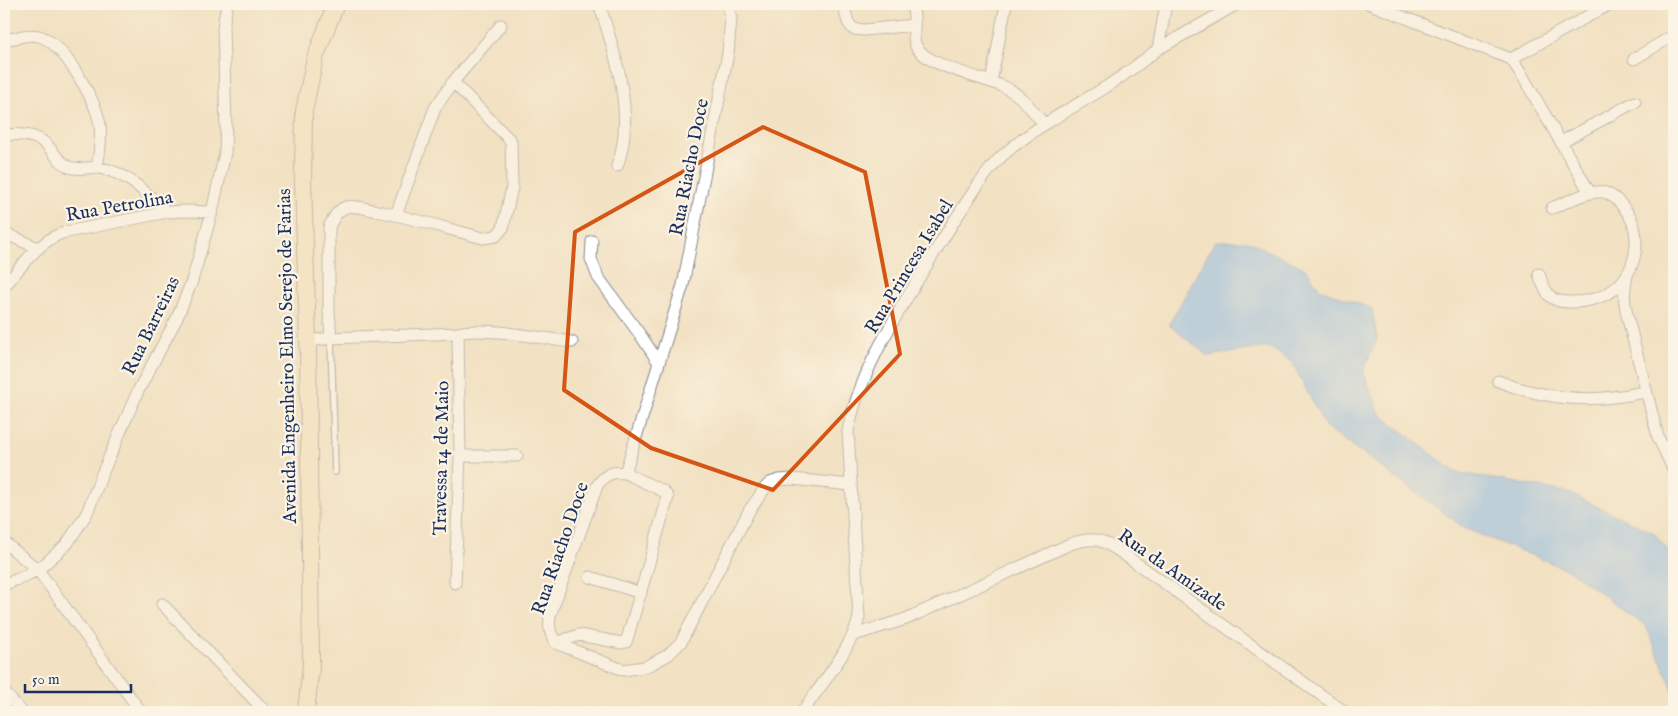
<svg xmlns="http://www.w3.org/2000/svg" width="1678" height="716" viewBox="0 0 1678 716" font-family="'IM FELL English',serif">
  <style>
    .water { fill: #82b8f1; stroke: #4e74a8 }
    .lines { fill: none; stroke-linecap: round; stroke-linejoin: round }
    .lane-casing { stroke: #868890; stroke-width: 8 }
    .street-casing { stroke: #868890; stroke-width: 13 }
    .secondary-casing { stroke: #868890; stroke-width: 18 }
    .lane { stroke: #fff; stroke-width: 5.5 }
    .street { stroke: #fff; stroke-width: 11 }
    .secondary { stroke: #f9e7c3; stroke-width: 16 }
    .marked { fill: none; stroke: #d45514; stroke-width: 4; stroke-linejoin: round }
    .labels { text-anchor: middle; stroke-width: 4.5; stroke-linejoin: round; paint-order: stroke }
    .street-label { font-size: 19px; fill: #1b2f5e; stroke: #fcf5e5 }
  </style>
  <rect width="100%" height="100%" fill="#fcf5e5"/>
  <filter id="ink" filterUnits="userSpaceOnUse"><feTurbulence type="fractalNoise" baseFrequency=".02" numOctaves="2"/><feDisplacementMap in="SourceGraphic" scale="10" xChannelSelector="R" yChannelSelector="G"/><feConvolveMatrix kernelMatrix="1 2 1 2 8 2 1 2 1" color-interpolation-filters="sRGB"/></filter>
  <filter id="wash" filterUnits="userSpaceOnUse"><feTurbulence type="fractalNoise" baseFrequency=".0096" numOctaves="4" result="noise"/><feDisplacementMap in="SourceGraphic" scale="20" xChannelSelector="R" yChannelSelector="G"/><feGaussianBlur stdDeviation="1.12" result="paint"/><feColorMatrix in="noise" values="0 0 0 0 0 0 0 0 0 0 0 0 0 0 0 0 0 1.4 0 .05"/><feComposite in="paint" operator="in"/></filter>
  <g filter="url(#wash)">
    <rect width="100%" height="100%" fill="#f2e1c3"/>
    <path class="water" d="M1215,241h33l58,28 14,20 52,20 5,30 -14,32 17,43 75,58 111,20 88,41 20,25v141l-2,-12 -26,-61 -77,-56 -103,-41 -141,-103 -33,-64 -23,-15 -61,9 -39,-31z"/>
  </g>
  <g filter="url(#ink)">
    <g class="lines">
      <defs>
        <path id="lane" d="M331,338l4,134"/>
        <path id="street" d="M599,4c16,47 37,113 18,162
          M727,4l4,14 -3,35 -45,232 -58,188c-13,-2 -20,1 -28,13l-47,129c-1,11 -1,18 6,28l67,27 22,-3 8,-4 15,-8 13,-13 68,-131 16,-23 5,-5 9,-3 13,-1 59,6
          M843,4l5,18 5,7 11,1 50,-5
          M912,4c1,5 2,10 2,15 1,8 -2,19 2,27 10,20 65,31 86,40 18,7 30,24 42,38
          M1370,4l141,55
          M4,40c12,-1 25,-8 38,-3 23,9 54,64 58,88 2,14 -1,29 -3,43
          M1158,49l79,-45
          M1511,59l11,16 68,118
          M1511,59l99,-55
          M1634,59l40,-24
          M991,82l15,-78
          M4,135c15,-1 32,-1 43,10 7,8 13,18 22,22 11,4 20,-1 31,1 28,5 47,26 67,44
          M1561,142l74,-40
          M396,215l39,-107 18,-26 48,-57
          M4,233l34,15
          M592,241l-1,18 7,18 43,59 18,27
          M1539,274c7,21 11,29 34,28 13,0 29,-4 40,-12 25,-18 31,-59 11,-82 -5,-7 -13,-14 -21,-16 -16,-2 -37,11 -51,16
          M1627,276c-4,16 -3,27 1,43l30,118 16,34
          M4,287c17,-20 33,-44 58,-54l105,-21 18,-1 27,1
          M331,338l-2,-27v-84c4,-8 8,-17 17,-20 10,-2 21,2 31,4 36,7 71,18 106,27l13,-2 7,-8 9,-41 -1,-46 -58,-59
          M308,341l23,-3 127,-5c23,-7 88,6 114,9
          M1498,381c32,13 71,20 106,17 14,-1 28,-4 42,-6
          M460,456h57
          M4,542l34,28 103,142
          M590,577l51,16
          M455,583l5,-127 -2,-123
          M4,585l34,-15 29,-26 20,-31 15,-39 36,-83 39,-73 15,-37 20,-69 13,-59 1,-26 -3,-99 4,-24
          M162,604l104,108
          M854,635l52,-16 162,-74c32,-12 38,-2 64,15l213,152
          M556,643l23,-8 43,8 4,-1 2,-6 40,-139 -5,-6 -38,-18
          M4,692l18,20
          M802,712c19,-27 49,-63 57,-94l-11,-187c12,-62 53,-123 85,-176 14,-23 28,-45 43,-67 8,-11 16,-23 26,-32 31,-28 69,-47 104,-69 18,-12 36,-25 52,-38l8,-45"/>
        <path id="secondary" d="M306,712l5,-46 -3,-325 -5,-160 1,-70 11,-53 21,-54"/>
      </defs>
      <use href="#lane" class="lane-casing"/>
      <use href="#street" class="street-casing"/>
      <use href="#secondary" class="secondary-casing"/>
      <use href="#lane" class="lane"/>
      <use href="#street" class="street"/>
      <use href="#secondary" class="secondary"/>
    </g>
  </g>
  <path d="M0 0H1678V716H0ZM763,127l102,45 35,182 -127,136 -122,-42 -87,-58 11,-158z" fill="#f2e1c3" fill-opacity=".55" fill-rule="evenodd"/>
  <path class="marked" d="M763,127l102,45 35,182 -127,136 -122,-42 -87,-58 11,-158z"/>
  <g class="labels">
    <g class="street-label">
      <text transform="translate(688 167) rotate(-79)" y="7">Rua Riacho Doce</text>
      <text transform="translate(119 205) rotate(-10)" y="7">Rua Petrolina</text>
      <text transform="translate(908 266) rotate(-59)" y="7">Rua Princesa Isabel</text>
      <text transform="translate(150 325) rotate(-64)" y="7">Rua Barreiras</text>
      <text transform="translate(286 356) rotate(-91)" y="7">Avenida Engenheiro Elmo Serejo de Farias</text>
      <text transform="translate(440 458) rotate(-89)" y="7">Travessa 14 de Maio</text>
      <text transform="translate(559 548) rotate(-71)" y="7">Rua Riacho Doce</text>
      <text transform="translate(1173 569) rotate(35)" y="7">Rua da Amizade</text>
    </g>
  </g>
  <rect width="1678" height="716" fill="none" stroke="#fcf5e5" stroke-width="20"/>
  <path d="M25 684v8h106v-8" fill="none" stroke="#1b2f5e" stroke-width="2.5"/>
  <text x="32" y="684" font-size="15" fill="#1b2f5e" stroke="#fcf5e5" stroke-width="4" paint-order="stroke">50 m</text>
</svg>
